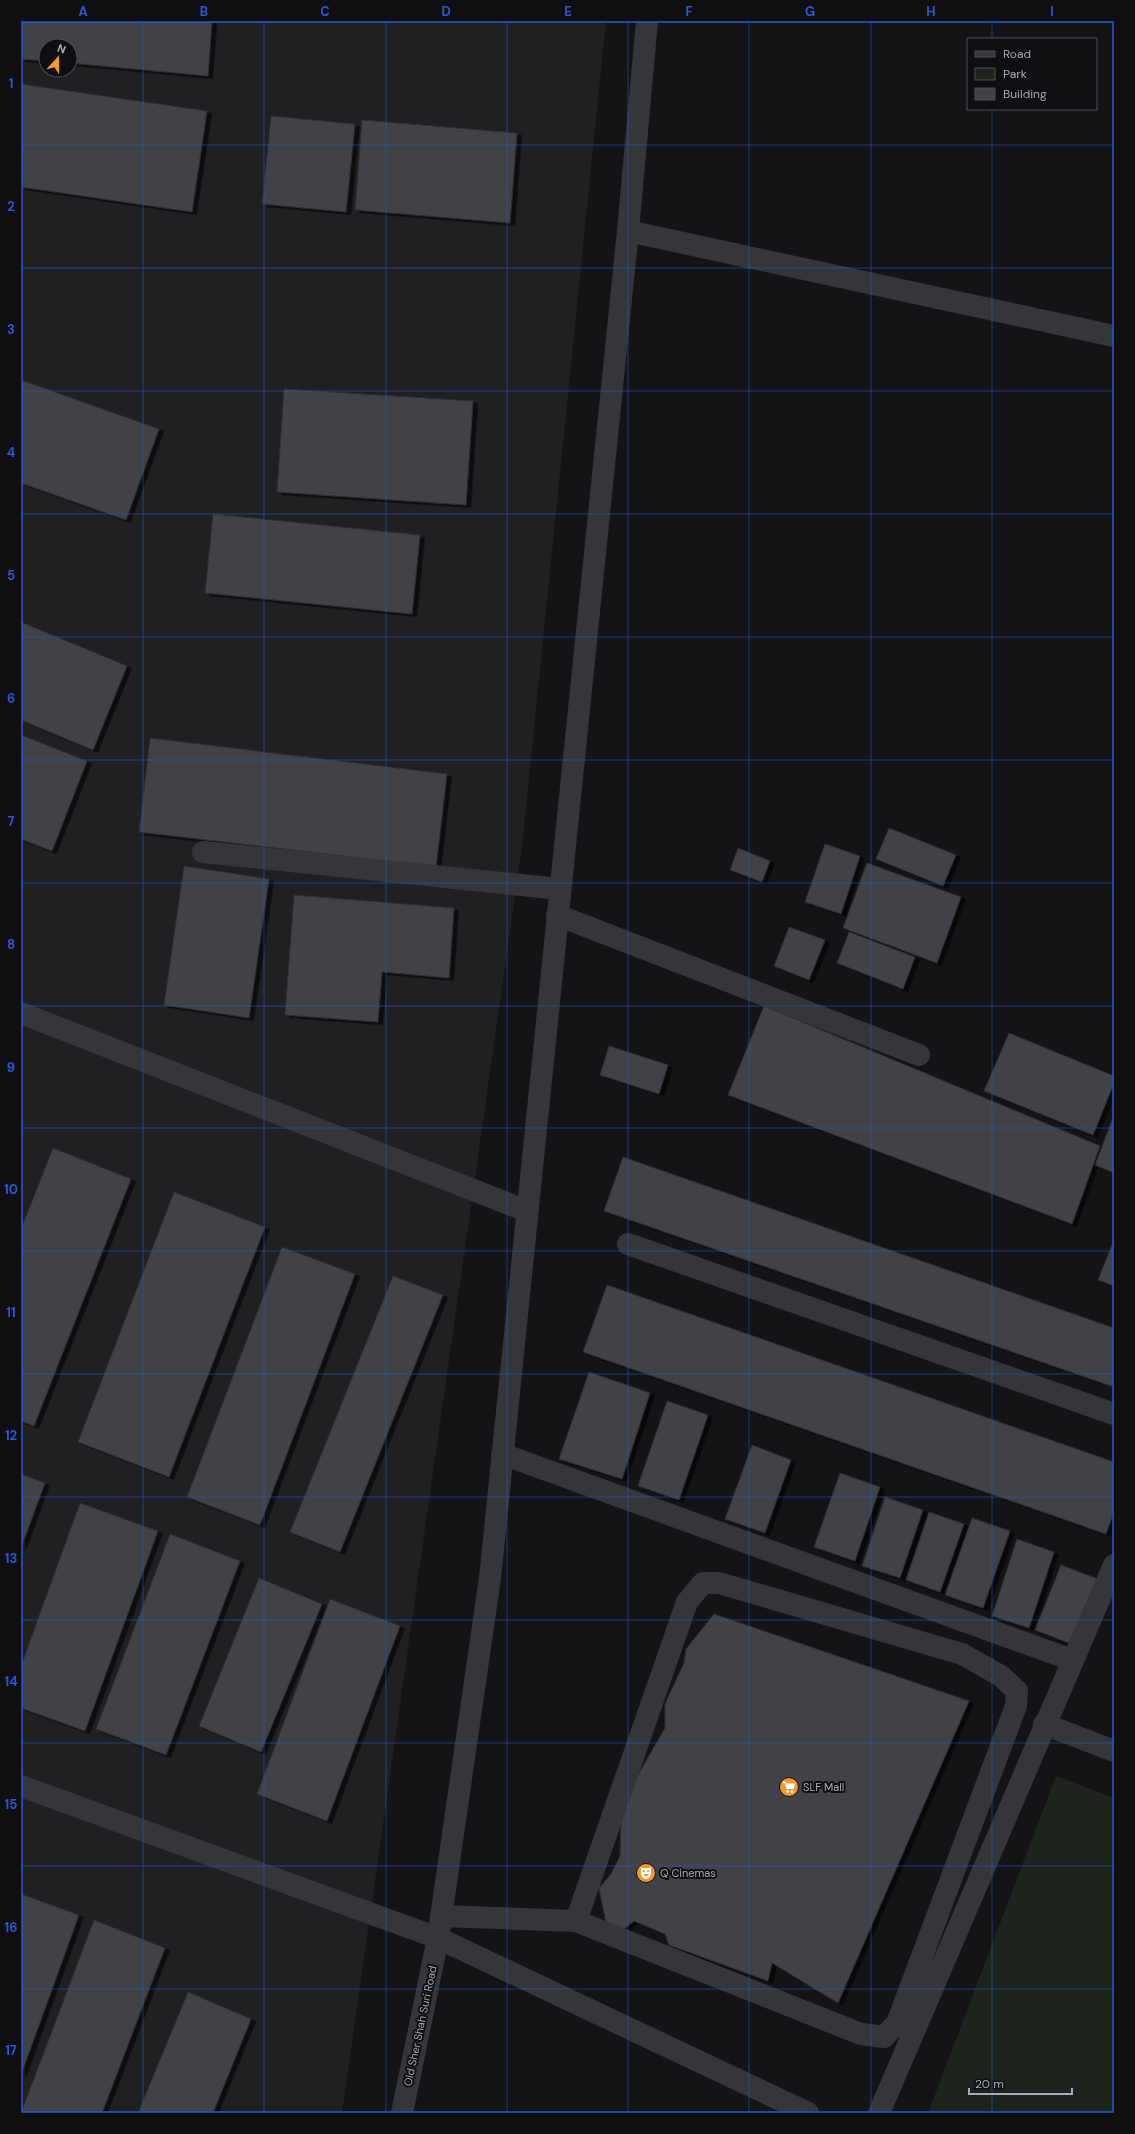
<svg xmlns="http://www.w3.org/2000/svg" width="1135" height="2134" viewBox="0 0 1135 2134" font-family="'DM Sans',sans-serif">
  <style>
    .built { fill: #202023; fill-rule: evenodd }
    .green { fill: #1c241c }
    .building { fill: #404246; stroke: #2e2e32; filter: url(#shadow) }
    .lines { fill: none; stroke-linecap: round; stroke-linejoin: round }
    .minor { stroke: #35363b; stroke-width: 22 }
    .grid { fill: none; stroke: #2b57d5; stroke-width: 1; stroke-opacity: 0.55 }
    .labels { text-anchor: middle; stroke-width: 4; stroke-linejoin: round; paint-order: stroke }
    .poi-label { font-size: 11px; fill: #a5acb6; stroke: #0f0f11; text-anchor: start }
    .street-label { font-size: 11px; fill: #a5acb6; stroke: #0f0f11 }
    .neatline { fill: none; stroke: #2b57d5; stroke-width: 1.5 }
    .grid-label { font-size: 13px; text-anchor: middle; font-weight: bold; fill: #2b57d5 }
  </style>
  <defs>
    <filter id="shadow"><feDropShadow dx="4.5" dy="2.5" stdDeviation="0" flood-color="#0009"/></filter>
  </defs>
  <rect width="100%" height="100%" fill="#141416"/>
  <path class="built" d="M21,21h585l-84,826 -180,1266h-321zM46,46h24v24h-24z"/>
  <path class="green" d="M1056,1776l58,22v315h-186z"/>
  <path class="building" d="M21,21h191l-4,55 -138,-13v-17h-24v15l-25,-2z
    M21,84l186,27 -15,101 -171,-25z
    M271,116l84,8 -9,88 -84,-8z
    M362,120l155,13 -7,90 -155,-13z
    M21,380l138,49 -33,91 -105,-37z
    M284,389l189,12 -7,104 -189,-13z
    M213,514l207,21 -8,79 -207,-21z
    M21,622l106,44 -34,84 -72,-30z
    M21,735l66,26 -35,90 -31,-12z
    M150,738l297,36 -11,93 -297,-35z
    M889,828l67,27 -13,31 -67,-27z
    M825,844l35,12 -19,58 -36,-12z
    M738,848l32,13 -8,21 -32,-12z
    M867,863l94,34 -24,66 -94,-35z
    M184,866l85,13 -20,139 -85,-13z
    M294,895l160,13 -5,70 -67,-6 -4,50 -93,-7z
    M789,927l36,13 -16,40 -35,-14z
    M849,932l66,25 -12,32 -66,-26z
    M764,1006l336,140 -28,78 -344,-129z
    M1009,1033l105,43v7l-21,52 -109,-44z
    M609,1046l59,19 -9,29 -59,-19z
    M1114,1115v58l-19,-8z
    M53,1148l78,31 -97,247 -13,-5v-192z
    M623,1157l491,171v59l-510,-176z
    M174,1192l91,35 -96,250 -91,-35z
    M1114,1240v46l-16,-6z
    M282,1247l73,27 -95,251 -73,-28z
    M393,1276l50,19 -103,257 -50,-20z
    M607,1285l507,177v50l-8,22 -523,-182z
    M589,1372l61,21 -28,86 -63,-20z
    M667,1401l41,14 -29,85 -41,-14z
    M752,1445l39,15 -26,73 -40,-14z
    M840,1473l40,14 -25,74 -41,-14z
    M21,1474l24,9 -24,65z
    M885,1497l38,13 -23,68 -38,-12z
    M80,1503l78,28 -73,200 -64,-23v-42z
    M929,1512l35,12 -24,68 -34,-12z
    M972,1518l38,13 -27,77 -38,-13z
    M170,1534l70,27 -74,194 -70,-26z
    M1017,1539l37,13 -25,76 -37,-12z
    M1061,1565l42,16 -29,64 -39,-15z
    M259,1578l63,26 -61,148 -62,-26z
    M330,1599l70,27 -73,195 -70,-27z
    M714,1614l255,87 -131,302 -66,-40 -4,18 -99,-36 -4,-11 -31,-13 -11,9 -17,-7 -7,-35 12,-14 9,-18 1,-34 10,-35 34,-59v-24l19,-41 2,-14z
    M21,1894l58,21 -58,160z
    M94,1920l71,28 -63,165h-81z
    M188,1992l63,27 -38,94h-75z"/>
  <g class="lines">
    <path class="minor" d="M628,231l486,105
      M203,852l357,37
      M557,915l362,140
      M21,1013l506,198
      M628,1244l486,170
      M502,1454l570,206
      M1044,1724l70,27
      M21,1786l417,152 370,175
      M441,1916l135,5 285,113 23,3 13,-14 119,-317 1,-15 -16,-15 -39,-22 -243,-71h-16l-16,19 -111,319
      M402,2113l36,-175 52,-360 138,-1347 19,-210
      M879,2113l235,-548"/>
  </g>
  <path class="grid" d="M143,21v2092M264,21v2092M386,21v2092M507,21v2092M628,21v2092M749,21v2092M871,21v2092M992,21v18M992,109v2004M21,145h1093M21,268h1093M21,391h1093M21,514h1093M21,637h1093M21,760h1093M21,883h1093M21,1006h1093M21,1128h1093M21,1251h1093M21,1374h1093M21,1497h1093M21,1620h1093M21,1743h1093M21,1866h1093M21,1989h1093"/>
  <defs>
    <symbol id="supermarket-disc" viewBox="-11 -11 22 22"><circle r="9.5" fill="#f29a2f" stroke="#0f0f11"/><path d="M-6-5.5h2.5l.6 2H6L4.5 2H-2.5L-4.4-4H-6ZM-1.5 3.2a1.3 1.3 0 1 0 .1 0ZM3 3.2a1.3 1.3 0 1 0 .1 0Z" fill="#fff"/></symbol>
    <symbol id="theatre-disc" viewBox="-11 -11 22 22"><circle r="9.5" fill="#f29a2f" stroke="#0f0f11"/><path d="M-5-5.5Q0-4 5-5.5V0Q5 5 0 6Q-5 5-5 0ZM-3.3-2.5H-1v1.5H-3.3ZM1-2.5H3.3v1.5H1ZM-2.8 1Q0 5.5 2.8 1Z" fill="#fff"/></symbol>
  </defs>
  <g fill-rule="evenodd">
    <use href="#supermarket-disc" x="778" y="1776" width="22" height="22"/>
    <use href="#theatre-disc" x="635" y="1862" width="22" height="22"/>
  </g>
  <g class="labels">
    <g class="poi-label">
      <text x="803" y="1791">SLF Mall</text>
      <text x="660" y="1877">Q Cinemas</text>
    </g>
    <g class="street-label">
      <text transform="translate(420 2026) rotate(-78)" y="4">Old Sher Shah Suri Road</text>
    </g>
  </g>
  <rect width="1135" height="2134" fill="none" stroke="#0f0f11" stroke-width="44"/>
  <rect x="967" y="38" width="130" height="72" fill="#0f0f11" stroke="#4b4e53"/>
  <rect x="975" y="51" width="20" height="6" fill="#35363b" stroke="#4b4e53"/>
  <text x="1003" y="58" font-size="12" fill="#a5acb6">Road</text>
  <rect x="975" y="68" width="20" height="12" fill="#1c241c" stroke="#4b4e53"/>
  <text x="1003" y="78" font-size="12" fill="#a5acb6">Park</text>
  <rect x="975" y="88" width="20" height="12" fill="#404246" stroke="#4b4e53"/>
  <text x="1003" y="98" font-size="12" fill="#a5acb6">Building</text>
  <g transform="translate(58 58) rotate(21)"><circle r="19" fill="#0f0f11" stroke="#4b4e53"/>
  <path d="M0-3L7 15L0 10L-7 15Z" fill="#f29a2f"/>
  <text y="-6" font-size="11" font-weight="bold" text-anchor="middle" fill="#a5acb6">N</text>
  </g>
  <path d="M969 2088v6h103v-6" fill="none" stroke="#a5acb6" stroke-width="2"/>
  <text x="975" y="2088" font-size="12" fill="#a5acb6" stroke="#0f0f11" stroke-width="3" paint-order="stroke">20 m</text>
  <rect x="22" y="22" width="1091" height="2090" class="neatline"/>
  <g class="grid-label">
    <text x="83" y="16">A</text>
    <text x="204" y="16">B</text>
    <text x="325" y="16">C</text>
    <text x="446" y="16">D</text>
    <text x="568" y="16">E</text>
    <text x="689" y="16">F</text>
    <text x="810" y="16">G</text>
    <text x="931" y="16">H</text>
    <text x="1052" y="16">I</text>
    <text x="11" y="88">1</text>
    <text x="11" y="211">2</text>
    <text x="11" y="334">3</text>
    <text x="11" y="457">4</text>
    <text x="11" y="580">5</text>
    <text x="11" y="703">6</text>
    <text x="11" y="826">7</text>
    <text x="11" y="949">8</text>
    <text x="11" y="1072">9</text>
    <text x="11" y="1194">10</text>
    <text x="11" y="1317">11</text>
    <text x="11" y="1440">12</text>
    <text x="11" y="1563">13</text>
    <text x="11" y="1686">14</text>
    <text x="11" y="1809">15</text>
    <text x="11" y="1932">16</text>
    <text x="11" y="2055">17</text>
  </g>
</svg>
